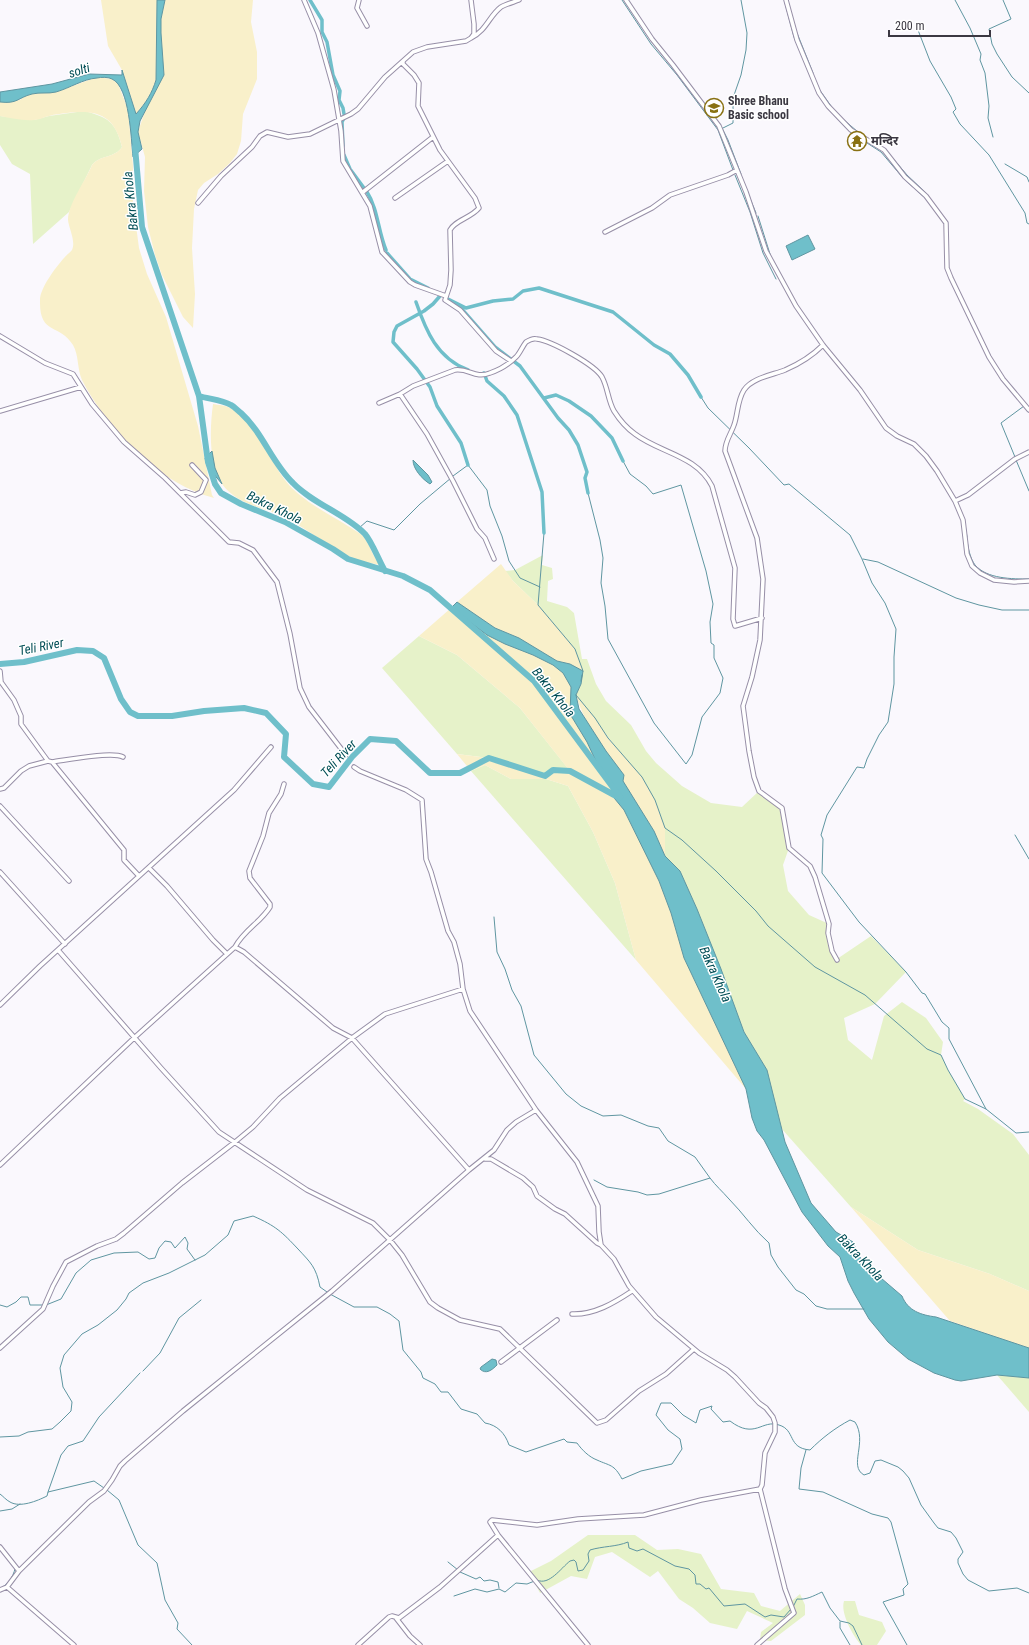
<svg xmlns="http://www.w3.org/2000/svg" width="1029" height="1645" viewBox="0 0 1029 1645" font-family="'Roboto Condensed','Noto Sans Devanagari',sans-serif">
  <style>
    .green { fill: #e6f2c9 }
    .sand { fill: #f9f0ca }
    .water { fill: #6fbfca; stroke: #5f96a1 }
    .lines { fill: none; stroke-linecap: round; stroke-linejoin: round }
    .stream { stroke: #5f96a1; stroke-width: 1 }
    .canal { stroke: #6fbfca; stroke-width: 3.5 }
    .river { stroke: #6fbfca; stroke-width: 6 }
    .street-casing { stroke: #978fa7; stroke-width: 5.5 }
    .street { stroke: #fff; stroke-width: 3.5 }
    .labels { text-anchor: middle; stroke-width: 3; stroke-linejoin: round; paint-order: stroke }
    .poi-label { font-size: 12px; font-weight: bold; fill: #3b3842; stroke: #fff; text-anchor: start }
    .water-label { font-size: 13px; font-style: italic; fill: #004d55; stroke: #fff }
  </style>
  <rect width="100%" height="100%" fill="#faf8fd"/>
  <path class="green" d="M84,111c24,6 32,11 38,36 -7,11 -22,8 -30,18l-23,47 -36,32 -3,-70 -18,-10 -12,-19v-29l34,4 15,-4z
    M543,555l-1,10 10,3 1,11 -5,2 -1,20 20,6 7,6 8,46h5l9,25 10,17 25,24 15,26 10,12 26,23 29,17 31,4 17,-16 23,17 7,40 -6,17 5,26 21,24 20,9c-1,13 2,24 8,35l34,-23 35,36 -31,32 -31,14 4,22 24,20 12,-44 18,-14 24,16 17,24 -2,13 7,15 17,29 -2,2 15,8 35,25 16,21v136l-39,-17 -72,-24 -67,-43 -70,-79 -14,-58 -23,-38 -23,-63 -24,-60 -17,-38 -15,-15v-28l-42,-71 -47,-62 5,-11 -6,-35 -37,-44 -25,-24 -8,-10 10,-1z
    M419,636l38,19 63,53 50,63 -25,5 -56,-18 -32,-4 -75,-86z
    M485,765l26,14h35l22,7 25,46 22,51 21,77 -165,-189z
    M997,1375l32,3v34z
    M588,1535h47l22,15 21,-1 23,5 20,35 33,4 7,13 19,5 20,-17 5,11v10l-34,26 -11,-1 1,-8 12,-9 -26,-12 -10,18 -27,-6 -17,-15 -14,-9 -21,-28 -8,6 -38,-25 -17,5 -8,22 -16,-3 -31,17 -11,-21 22,-11z
    M844,1601h11l4,14 23,7 4,9 -9,14h-16c-8,-9 -21,-32 -17,-44z"/>
  <path class="sand" d="M101,0h56l-1,80c-4,13 -11,24 -20,34l-14,-44 -14,-24z
    M165,0h88l-2,22 6,30v27l-14,35 -2,27 -4,13 -7,9 -12,11 -14,9 -6,7 -4,19 -2,39 3,46 -2,34 -10,-11 -21,-42 -7,-20 -7,-28 -4,-36 1,-34 -7,-25 7,-21 19,-36 -3,-42v-14z
    M97,77l15,2 6,5 10,25 5,57v37l6,45 8,26 19,43 32,109 14,69 2,3c-6,-2 -14,-4 -20,-7 -44,-18 -91,-69 -112,-111 -5,-11 -3,-25 -9,-35 -13,-22 -34,-9 -33,-45 0,-12 16,-33 24,-42 2,-3 6,-5 8,-8 4,-9 -3,-21 -4,-30 0,-16 18,-40 24,-55 8,-10 23,-7 30,-18 -7,-31 -24,-38 -55,-34 -6,1 -12,1 -18,3 -5,1 -10,4 -15,4 -11,1 -23,-2 -34,-4v-14l20,-2 5,-4 9,-3 22,-1z
    M213,404c5,1 12,1 17,4 31,14 38,54 59,77 21,22 49,33 73,50 8,9 10,21 18,30 -10,-2 -20,-3 -29,-8 -22,-9 -43,-28 -65,-39 -22,-11 -49,-13 -64,-34 -14,-21 -12,-57 -9,-80z
    M501,564l12,17 25,24 37,44 8,22 -13,-7 -13,-3 -38,-23 -24,-10 -38,-26z
    M451,608l36,27 18,9 28,11 20,10 10,8 8,13 -1,28 17,28 13,28 18,24 -8,-1 14,17 35,71 12,32 13,45 62,131 -110,-129 -21,-77 -22,-51 -25,-46 -22,-7h-35l-26,-14 -14,6 -14,-17 32,4 56,18 8,-6h16l-49,-62 -63,-53 -38,-19z
    M576,695l19,23 13,20 34,39 13,23 10,28v28l-11,-25 -31,-50 1,-6c-18,-24 -40,-51 -48,-80z
    M851,1207l67,43 72,24 39,17v57l-79,-27z"/>
  <path class="water" d="M157,0h8l-4,19v14l3,42 -24,46 -2,11 4,17 -9,8c-2,-17 -3,-70 -21,-78 -3,-2 -11,-2 -15,-1 -14,1 -27,10 -41,14 -8,2 -16,0 -24,2 -15,4 -14,10 -32,8v-10l52,-8 37,-10 33,1v-5l14,44c10,-11 16,-21 20,-34z
    M808,235l7,14 -23,11 -6,-14z
    M212,451l3,17 7,16 -15,-18 -2,-8z
    M413,460l15,15 4,7 -2,2c-8,-5 -17,-15 -17,-24z
    M457,602l38,26 24,10 38,23 13,3 13,7 -2,13 -5,11 3,14 27,42 18,24 -1,6 31,50 11,25 15,15 17,38 24,60 23,63 23,38 18,72 26,61 25,29 17,10 6,14 8,10 35,30c6,15 19,19 34,21l93,31v30l-32,-3 -36,6 -6,-1 -21,-7 -26,-14 -20,-17 -19,-23 -15,-26 -6,-12 -8,-24 -12,-11 -26,-34 -38,-72 -7,-9 -5,-13 -6,-29 -62,-131 -13,-45 -12,-32 -35,-71 -14,-17h7l-17,-23 -13,-28 -17,-28 1,-27 -8,-14 -10,-8 -20,-10 -28,-11 -18,-9 -36,-27z
    M492,1359l4,1 1,5c-5,5 -11,10 -17,4l1,-2z"/>
  <g class="lines">
    <path class="stream" d="M622,0l29,44 26,31 41,55 15,40
      M788,0l1,5
      M955,0l15,28 11,26 -1,6 5,13 4,33 -1,12 5,19
      M1003,0l8,19 -22,10 3,15 5,10 15,23 17,16
      M785,3l9,34 5,12
      M918,30l12,31 21,36 5,12 -3,3 7,12 29,31 36,58 2,10 2,1
      M797,33l16,40
      M819,89l12,17
      M834,115l16,17 31,20 22,26 21,19
      M844,120l14,12
      M721,126l7,14 13,34
      M723,128l10,-5v-25l8,-23 5,-25 1,-17 -6,-33
      M875,142l10,7 22,26 19,18
      M1005,164l22,13 2,5
      M735,175l15,37 13,41 13,26
      M749,196l7,17
      M758,216l12,38
      M701,397l7,11 41,40 35,37 5,-1 61,51 12,24 10,24 13,20 11,26 -2,28v27l-6,38 -9,13 -12,24 -3,9 -7,-1 -30,48 -6,20 2,4 -1,34 37,49 47,50 16,21 3,1 17,28 7,6v11l37,70
      M1015,457l-14,-34 23,-17
      M1016,460l13,31
      M453,476l15,-11 19,25 3,16 12,30 7,25 11,17 20,9
      M588,493l12,47 3,18 -2,25 4,23 3,33 46,84 32,41 6,-9 10,-38 18,-24 3,-15 -9,-20v-13l-3,-2 -1,-21 3,-18 -7,-33 -25,-86 -28,9 -7,-8 -16,-12 -7,-13
      M964,519l3,18
      M359,528l8,-7 27,9 26,-26 31,-26
      M544,533l-6,72 37,44 8,22
      M967,540c1,8 3,18 8,25 12,14 37,14 54,14
      M863,559l15,3 78,36 23,7 23,5h27
      M581,681l1,-6
      M576,695l19,23 13,20 34,39 13,23 10,28 17,12 34,31 40,40 12,15 47,41 50,28 62,54 14,6 7,15 17,29 21,10 30,24 13,-1
      M1015,835l14,24
      M494,917l3,35 8,17 7,21 9,16 13,49 32,39 15,12 22,10 18,-1 27,11 11,2 9,13 27,16 15,21
      M594,1180l13,7 31,5 9,3 12,-1 51,-16c6,8 12,13 19,21 14,14 25,31 40,44l2,12 7,12 18,23 8,4 12,12 11,3h37
      M330,1294l24,13h23l13,7 9,7 4,29 18,22 2,6 12,6 6,8h7l13,17 16,5 8,9c12,2 20,10 24,22l17,7 38,-13 3,3 10,1c5,7 12,14 20,17 13,6 17,4 25,19l19,-8 31,-7 10,-15 -2,-10 -12,-9 -12,-15 5,-12h10l12,12 13,8 4,-13 12,-4 -1,3 12,13 7,-1c25,19 32,-2 49,4 17,5 8,23 31,25 12,-12 25,-22 40,-30l5,2c13,20 -7,44 9,53l6,-2 5,-12 6,-1 17,7 5,4 6,7 12,27 13,18 4,5 13,4 5,6 7,14 -5,7v4l5,11 5,6 21,11 28,-3 12,5
      M0,1305l7,2 9,-5 5,-5h7l2,8h13
      M46,1305l15,-6 15,-26 15,-13 23,-7 24,-1 11,7 6,-1 4,-10 6,-7 6,1 4,6 10,-11 3,6 -1,6 8,11
      M143,1371l17,-18 19,-35 22,-18
      M0,1437l19,-1 9,-4 24,-3 8,-7 11,-11 1,-9 -9,-15 -3,-19 4,-13 18,-21 16,-9 19,-15 9,-11 3,-6 14,-10 26,-10 36,-18 23,-20 6,-14 19,-5c23,10 29,16 45,33 13,14 18,18 22,38l7,5
      M806,1450l-5,18 -2,21 24,3 49,22 16,4 3,4 17,62 -5,5 1,6 -21,7 24,43
      M107,1490l12,10 19,45 19,18 8,37 13,23 -1,6 15,16
      M48,1492l13,-37 7,-9 15,-5 16,-24 41,-44
      M0,1494c3,2 6,6 10,8 10,6 27,-1 37,-6l1,-4 46,-11 10,7
      M0,1511l12,-2 8,-5
      M448,1562l10,8
      M460,1572l16,7 4,-2 4,4 6,-1 8,2 1,6
      M1,1588c7,-4 12,-11 14,-19
      M454,1596l21,-7 12,3 12,-3 6,3 11,-9 11,1 10,-4c12,6 24,-12 33,-19l4,-1 2,2 2,9 5,-1 6,-9 -1,-7 2,-4c13,-4 26,-3 38,-8l1,6 8,3 6,-2 32,17 14,3 6,6 1,9h4l6,5 3,-1 15,18 21,-2 20,13 6,-2 13,2 7,-8
      M793,1607l4,-8c10,1 16,-3 25,-7l8,16 10,13 9,2 4,3 9,19
      M840,1622v6l10,17"/>
    <path class="canal" d="M310,0l12,20v12l5,10 6,33 7,16 -1,9 4,8 1,6
      M343,146l-1,-24 2,-4
      M344,155l6,14 14,19
      M367,192c11,17 11,39 19,58
      M387,253l23,26 18,9
      M440,296l-7,8 -9,7 -27,15 -3,6 -1,10 24,27 13,18 7,19 24,37 7,22
      M448,299l18,9 27,-7 20,-2 10,-8 16,-3 74,24 41,33 16,9 18,21 13,22
      M416,302c10,29 21,56 52,68
      M460,307l35,40 25,19 38,52 11,12 9,15 9,27 -2,6 3,15
      M484,373l3,8 17,15 13,19 25,77 2,41
      M544,398l12,-3 13,6 22,15 21,22 11,23"/>
    <path class="river" d="M135,147l7,80 57,169 9,66 7,22 6,9 20,11 44,18 48,27 15,10 55,17 27,14 104,91 86,116
      M199,396c10,3 23,4 32,9 4,2 7,6 10,8 22,20 31,50 52,70 20,21 53,31 72,51 7,8 14,27 20,37
      M0,664l24,-2 53,-12 16,1 11,7 17,41 9,13 8,4h34l32,-5 40,-3 22,5 20,21 -2,23 29,27 16,3 23,-30 18,-18 26,2 34,32h30l29,-15 56,18 8,-6 17,1 46,25"/>
    <defs>
      <path id="street" d="M304,0l14,33 16,57 7,41 2,30 27,45 12,46 28,30 5,3 31,11
        M359,0l-2,8 10,18
        M626,0l26,39 21,26 46,61 27,66 20,59 30,55 27,39 37,45 26,38 11,8 17,8 12,12 11,15 18,30 8,19 4,34 5,12 8,7 14,7 20,2 15,-1
        M786,0l11,40 22,53 9,13 23,24 33,20 21,27 21,19 20,27 1,45 4,10 38,79 14,22 26,31
        M471,38c16,-8 18,-22 30,-31 5,-3 13,-5 18,-7
        M403,62l-1,1 12,12 5,8 -1,23 22,44 35,48 4,10c-8,10 -24,12 -29,22l1,40 -1,15 -5,15 15,10 36,41 15,10
        M363,192l70,-55
        M395,198l53,-37
        M198,203l23,-27 31,-29 8,-11 7,-4 21,5 22,-3 41,-20 7,-5 27,-32 28,-25 14,-5 39,-6 5,-3 3,-4v-10l-3,-24
        M605,232l47,-24 18,-13 58,-20 9,-5
        M0,336l45,27 28,11 19,30 32,38 41,36 64,64 10,1 14,7 24,32 13,52 10,54 9,19 37,48
        M823,345c-11,11 -24,19 -38,25 -13,5 -33,8 -41,20 -7,11 -6,24 -10,35 -3,9 -9,16 -9,26l32,87 6,41 -3,61 -8,37 -9,29 6,45 5,26 5,14 23,17 7,40 21,18 5,11 14,47 -1,9 4,18 5,9
        M379,403l21,-9
        M0,411l81,-24
        M180,493l6,-1 9,3 6,-3 5,-12 -14,-15
        M955,501l13,-6 47,-36 14,-7
        M494,559l-9,-21 -8,-9 -24,-48 -26,-47 -27,-40 13,-8 42,-16c14,-2 20,9 35,3 9,-3 19,-9 26,-16 4,-4 6,-10 10,-15 3,-2 8,-4 11,-3 15,2 58,26 65,38 6,11 6,24 12,34 5,8 14,18 21,23 25,19 61,21 77,52l23,82 -2,51 2,7 27,-8
        M0,671l1,11 13,18 7,16v8l27,37
        M52,762c15,-2 60,-11 71,-5
        M354,767l6,4 46,19 16,10 4,59 5,13 17,59 6,11 6,22 3,25 7,22 66,99 41,52 21,44 1,26 2,13 13,14 15,27 27,31 43,36 28,17 8,7 24,26 7,5 7,9 2,6v9l-10,21 -3,32 -2,4 25,100 9,24 -37,32
        M0,789l4,-1 17,-17 8,-5 19,-5 4,1 72,88v10l15,16
        M0,806l69,75
        M149,868l18,18 46,54 14,14
        M0,872l65,72
        M235,947c9,-17 26,-25 35,-40v-3l-20,-26 -1,-7 14,-35 6,-23 12,-19 3,-10
        M58,950l103,118 58,64 88,58 66,33 17,17 12,15 28,47 8,6 22,12 40,9 97,94 9,-3 33,-29 27,-17 28,-25
        M0,1005l40,-39 194,-176 37,-43
        M485,1159h6l32,19 10,9 4,9 18,13 10,5 32,29 4,2
        M0,1165l134,-127 101,-91 9,5 89,76 19,10 117,132 -137,121 -149,120 -58,50 -5,5 -8,14 -8,11 -15,11 -70,69
        M469,1170l25,-20 13,-20 9,-8 20,-12
        M572,1314c22,1 42,-11 60,-23
        M0,1348l43,-39 10,-23 13,-24 31,-16 19,-7 8,-6 58,-50 53,-41 18,-15 27,-29 72,-60 33,-24 78,-25
        M501,1362l56,-42
        M498,1535l90,110
        M0,1547l19,24 -12,16
        M0,1590l7,-3 67,58
        M396,1618l14,18 10,9
        M358,1645l31,-28 3,-1 7,2 41,-31 58,-52 -8,-13 2,-2 45,5 41,-6 66,-4 57,-15 59,-11"/>
    </defs>
    <use href="#street" class="street-casing"/>
    <use href="#street" class="street"/>
  </g>
  <defs>
    <symbol id="school-ring" viewBox="-11 -11 22 22"><circle r="9.5" fill="#fff" stroke="#897113" stroke-width="1.5"/><path d="M0-5L7-2L0 1L-7-2ZM-4 1L0 2.5L4 1V4Q0 6-4 4Z" fill="#897113"/></symbol>
    <symbol id="temple-ring" viewBox="-11 -11 22 22"><circle r="9.5" fill="#fff" stroke="#897113" stroke-width="1.5"/><path d="M0-6L5-2H3V0L6.5 2.5H4V6H1.5V3h-3V6H-4V2.5H-6.5L-3 0V-2H-5Z" fill="#897113"/></symbol>
  </defs>
  <g fill-rule="evenodd">
    <use href="#school-ring" x="703" y="97" width="22" height="22"/>
    <use href="#temple-ring" x="846" y="130" width="22" height="22"/>
  </g>
  <g class="labels">
    <g class="poi-label">
      <text x="728" y="105">Shree Bhanu<tspan x="728" dy="14">Basic school</tspan></text>
      <text x="871" y="145">मन्दिर</text>
    </g>
    <g class="water-label">
      <text transform="translate(79 70) rotate(-18)" y="5">solti</text>
      <text transform="translate(130 201) rotate(-96)" y="5">Bakra Khola</text>
      <text transform="translate(275 507) rotate(26)" y="5">Bakra Khola</text>
      <text transform="translate(41 646) rotate(-11)" y="5">Teli River</text>
      <text transform="translate(554 692) rotate(51)" y="5">Bakra Khola</text>
      <text transform="translate(338 758) rotate(-47)" y="5">Teli River</text>
      <text transform="translate(716 974) rotate(66)" y="5">Bakra Khola</text>
      <text transform="translate(861 1257) rotate(46)" y="5">Bakra Khola</text>
    </g>
  </g>
  <path d="M889 30v6h101v-6" fill="none" stroke="#3b3842" stroke-width="2"/>
  <text x="895" y="30" font-size="12" fill="#3b3842" stroke="#ffffff" stroke-width="3" paint-order="stroke">200 m</text>
</svg>
